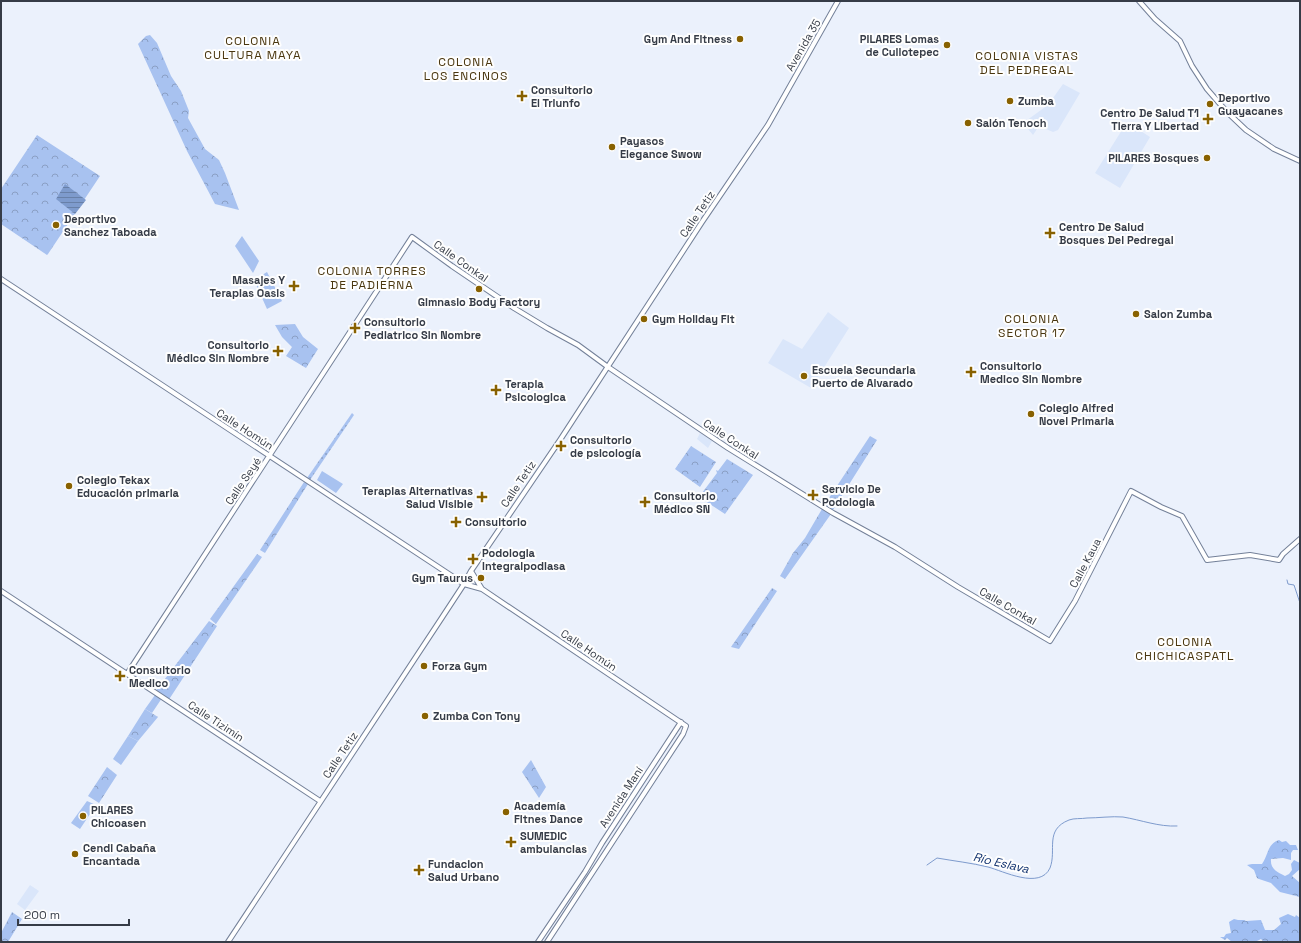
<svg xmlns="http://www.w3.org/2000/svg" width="1301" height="943" viewBox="0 0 1301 943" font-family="'Space Grotesk',sans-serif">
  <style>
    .built { fill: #dae6fa }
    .grass { fill: url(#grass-dots) }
    .forest { fill: url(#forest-crowns) }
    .park { fill: url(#park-crowns) }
    .garden { fill: #a8c2f0 }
    .water { fill: url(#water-rules) }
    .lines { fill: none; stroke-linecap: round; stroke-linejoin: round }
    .stream { stroke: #7e9bcd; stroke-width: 1 }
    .minor-casing { stroke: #748199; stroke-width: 6 }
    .minor { stroke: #fff; stroke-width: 4 }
    .poi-dot { fill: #886100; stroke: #fefefe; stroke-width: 1.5 }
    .labels { text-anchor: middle; stroke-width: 4; stroke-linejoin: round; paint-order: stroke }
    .poi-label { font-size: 11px; font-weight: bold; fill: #363c47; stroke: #fefefe; text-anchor: start }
    .street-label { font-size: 11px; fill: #363c47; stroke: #fefefe }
    .neighbourhood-label { font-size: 12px; letter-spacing: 1px; fill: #49360f; stroke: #fefefe }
    .water-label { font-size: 12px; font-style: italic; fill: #12336f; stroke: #fefefe }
  </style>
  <defs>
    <pattern id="grass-dots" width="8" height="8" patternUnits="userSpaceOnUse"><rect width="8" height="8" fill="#a8c2f0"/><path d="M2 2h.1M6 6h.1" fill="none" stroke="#8a9fc4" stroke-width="1.8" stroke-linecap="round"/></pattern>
    <pattern id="forest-crowns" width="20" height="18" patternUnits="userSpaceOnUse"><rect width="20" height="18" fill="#a0bef2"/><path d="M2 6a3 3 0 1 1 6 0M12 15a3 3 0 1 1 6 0" fill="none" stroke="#839cc6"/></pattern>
    <pattern id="park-crowns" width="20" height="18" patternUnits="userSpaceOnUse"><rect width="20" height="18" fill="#a8c2f0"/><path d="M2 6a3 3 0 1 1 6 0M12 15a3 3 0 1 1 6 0" fill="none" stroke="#8a9fc4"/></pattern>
    <pattern id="water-rules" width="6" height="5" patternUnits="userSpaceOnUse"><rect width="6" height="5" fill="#7e9bcd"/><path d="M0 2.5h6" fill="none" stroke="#6880a8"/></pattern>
  </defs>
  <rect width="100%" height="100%" fill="#ebf1fc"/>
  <path class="built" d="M1063,84l17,9 -22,37 -5,2 -14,-6 -6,9 -10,-12 25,-18z
    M1127,122l23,15 -30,51 -25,-15z
    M828,312l21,16 -38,60 -43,-25 15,-24 19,10z
    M700,433l12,8 -4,7 -11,-9z
    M30,885l9,6 -14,19 -8,-6z"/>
  <path class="grass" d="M352,413l2,2 -44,65 -3,-2z"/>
  <path class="forest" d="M1279,840l3,2 4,-1 4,4h6l2,5h-5l-2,3v7l-8,-2 -12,1c-1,10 6,13 14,17l4,-2 3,-4 -1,-6 3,-4 6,3v6l-8,7 8,7v14l-20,-5 -9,-9 -12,-4 -2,-1 -3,-8 -7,-5 5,-1h10c7,-10 5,-20 17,-24z
    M1288,914l7,3 1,-2 4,3v24h-36l-3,-3 -6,3h-23l-5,-4 -2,2 -5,-3h4l2,-3 5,-1 -2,-11 5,-3 4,1h6l2,1 15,-1 4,10h9l7,-6 -2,-6z"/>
  <path class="park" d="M150,35l7,8 14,33 10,15 8,20 -1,7 17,31 14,11 6,13 14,37 -24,-6 -28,-53 -49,-107 8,-8z
    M37,135l63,41 -52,78 -1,1 -46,-31v-35z
    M295,324l8,13 15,12 -12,19 -20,-12 6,-9 -10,-10 -7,-12z
    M870,436l7,4 -44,70 -8,-6z
    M691,446l25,16 -16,25 -25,-18z
    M727,459l26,16 -28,39 -26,-17 18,-24 -1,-3 2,1z
    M304,482l4,2 -43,69 -5,-3z
    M822,509l9,5 -46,65 -5,-3 13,-23 12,-15z
    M257,554l5,3 -46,67 -6,-5z
    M772,588l5,3 -38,58 -8,-2z
    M209,621l8,5 -49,75 -13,-9z
    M145,709l13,8 -20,24 -10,-5z
    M531,760l15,27 -7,11 -17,-26z
    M107,767l10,8 -18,28 -11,-7z
    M12,912l10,7 -14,23h-7v-9z"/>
  <path class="garden" d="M242,236l17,25 -6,12 -18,-27z
    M267,272l15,29 -15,8 -13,-29z
    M322,471l21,13 -7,9 -19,-13z
    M155,695l7,3 -10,15 -7,-4z
    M128,736l10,5 -17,24 -8,-6z
    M87,801l9,4 -16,24 -9,-6z"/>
  <path class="water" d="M65,184l21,16 -11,14 -19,-15z"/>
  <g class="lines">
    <path class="stream" d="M1287,580l1,4 6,1 6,18
      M927,865l10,-7c17,3 35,5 51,9 15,4 52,23 62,1 7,-18 -6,-38 19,-48 5,-2 12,-1 18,-2 11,0 25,-2 36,-1 18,3 36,10 54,9"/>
    <defs>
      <path id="minor" d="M1139,1l16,18 25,22 12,25 15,23 20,23 19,18 28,19 26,12
        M1,279l463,305 18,5 204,137 -3,8 -136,208
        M471,571l11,18
        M1,591l319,210
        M127,674l285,-437 40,29 62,42 33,20 31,17 30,22 120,81 105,65 62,34 63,40 92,54 25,-40 56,-110 30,16 21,9 25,44 43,-5 29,5 4,-6 17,-15
        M228,942l215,-326 21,-32 7,-13 89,-131 142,-218 66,-97 70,-124
        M538,942l47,-70 17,-29 79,-121"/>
    </defs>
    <use href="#minor" class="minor-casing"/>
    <use href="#minor" class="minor"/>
  </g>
  <g class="poi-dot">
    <circle cx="740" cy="39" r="4"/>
    <circle cx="947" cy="45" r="4"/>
    <path d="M520 90h4v4h4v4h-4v4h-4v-4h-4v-4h4z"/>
    <circle cx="1010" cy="101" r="4"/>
    <circle cx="1210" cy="104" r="4"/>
    <path d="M1206 113h4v4h4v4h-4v4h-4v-4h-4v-4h4z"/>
    <circle cx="968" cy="123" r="4"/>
    <circle cx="612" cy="147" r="4"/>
    <circle cx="1207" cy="158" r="4"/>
    <circle cx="56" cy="225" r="4"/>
    <path d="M1048 227h4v4h4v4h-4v4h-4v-4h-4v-4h4z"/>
    <path d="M292 280h4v4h4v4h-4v4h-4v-4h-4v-4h4z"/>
    <circle cx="479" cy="289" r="4"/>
    <circle cx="1136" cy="314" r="4"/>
    <circle cx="644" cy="319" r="4"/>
    <path d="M353 322h4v4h4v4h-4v4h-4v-4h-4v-4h4z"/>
    <path d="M276 345h4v4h4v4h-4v4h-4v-4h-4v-4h4z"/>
    <path d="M969 366h4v4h4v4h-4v4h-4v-4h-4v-4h4z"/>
    <circle cx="804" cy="376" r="4"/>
    <path d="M494 384h4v4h4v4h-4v4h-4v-4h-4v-4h4z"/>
    <circle cx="1031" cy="414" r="4"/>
    <path d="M559 440h4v4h4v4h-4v4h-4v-4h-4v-4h4z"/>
    <circle cx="69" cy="486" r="4"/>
    <path d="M811 489h4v4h4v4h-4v4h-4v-4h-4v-4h4z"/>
    <path d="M480 491h4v4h4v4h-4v4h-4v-4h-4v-4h4z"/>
    <path d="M643 496h4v4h4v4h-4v4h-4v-4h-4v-4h4z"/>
    <path d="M454 516h4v4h4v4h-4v4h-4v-4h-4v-4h4z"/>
    <path d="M471 553h4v4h4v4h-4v4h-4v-4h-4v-4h4z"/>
    <circle cx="481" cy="578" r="4"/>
    <circle cx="424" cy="666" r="4"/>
    <path d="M118 670h4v4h4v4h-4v4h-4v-4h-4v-4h4z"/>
    <circle cx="425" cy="716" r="4"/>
    <circle cx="506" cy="812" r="4"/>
    <circle cx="83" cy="816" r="4"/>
    <path d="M509 836h4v4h4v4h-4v4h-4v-4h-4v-4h4z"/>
    <circle cx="75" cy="854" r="4"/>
    <path d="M417 864h4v4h4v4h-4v4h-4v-4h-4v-4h4z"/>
  </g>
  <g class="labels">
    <g class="poi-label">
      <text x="732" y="43" text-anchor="end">Gym And Fitness</text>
      <text x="939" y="43" text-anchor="end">PILARES Lomas<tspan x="939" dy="13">de Cuilotepec</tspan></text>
      <text x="531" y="94">Consultorio<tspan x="531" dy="13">El Triunfo</tspan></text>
      <text x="1218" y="102">Deportivo<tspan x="1218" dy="13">Guayacanes</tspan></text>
      <text x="1018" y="105">Zumba</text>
      <text x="1199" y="117" text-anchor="end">Centro De Salud T1<tspan x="1199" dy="13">Tierra Y Libertad</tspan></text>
      <text x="976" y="127">Salón Tenoch</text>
      <text x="620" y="145">Payasos<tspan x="620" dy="13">Elegance Swow</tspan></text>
      <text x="1199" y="162" text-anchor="end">PILARES Bosques</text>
      <text x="64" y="223">Deportivo<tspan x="64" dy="13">Sanchez Taboada</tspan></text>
      <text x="1059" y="231">Centro De Salud<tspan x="1059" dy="13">Bosques Del Pedregal</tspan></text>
      <text x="285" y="284" text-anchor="end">Masajes Y<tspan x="285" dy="13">Terapias Oasis</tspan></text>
      <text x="479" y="306" text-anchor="middle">Gimnasio Body Factory</text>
      <text x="1144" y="318">Salon Zumba</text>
      <text x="652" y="323">Gym Holiday Fit</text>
      <text x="364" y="326">Consultorio<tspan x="364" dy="13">Pediatrico Sin Nombre</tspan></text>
      <text x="269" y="349" text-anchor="end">Consultorio<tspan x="269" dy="13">Médico Sin Nombre</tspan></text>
      <text x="980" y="370">Consultorio<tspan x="980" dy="13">Medico Sin Nombre</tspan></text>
      <text x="812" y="374">Escuela Secundaria<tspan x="812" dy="13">Puerto de Alvarado</tspan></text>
      <text x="505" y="388">Terapia<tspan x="505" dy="13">Psicologica</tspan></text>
      <text x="1039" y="412">Colegio Alfred<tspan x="1039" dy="13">Novel Primaria</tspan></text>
      <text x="570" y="444">Consultorio<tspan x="570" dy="13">de psicología</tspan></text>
      <text x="77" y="484">Colegio Tekax<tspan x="77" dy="13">Educación primaria</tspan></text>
      <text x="822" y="493">Servicio De<tspan x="822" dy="13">Podologia</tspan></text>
      <text x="473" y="495" text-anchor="end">Terapias Alternativas<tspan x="473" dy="13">Salud Visible</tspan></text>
      <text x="654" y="500">Consultorio<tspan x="654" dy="13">Médico SN</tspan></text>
      <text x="465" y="526">Consultorio</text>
      <text x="482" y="557">Podologia<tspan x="482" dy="13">Integralpodiasa</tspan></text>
      <text x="473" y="582" text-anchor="end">Gym Taurus</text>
      <text x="432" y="670">Forza Gym</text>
      <text x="129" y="674">Consultorio<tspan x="129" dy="13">Medico</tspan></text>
      <text x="433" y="720">Zumba Con Tony</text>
      <text x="514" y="810">Academía<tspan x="514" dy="13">Fitnes Dance</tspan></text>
      <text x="91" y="814">PILARES<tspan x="91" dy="13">Chicoasen</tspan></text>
      <text x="520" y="840">SUMEDIC<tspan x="520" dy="13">ambulancias</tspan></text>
      <text x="83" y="852">Cendi Cabaña<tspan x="83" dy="13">Encantada</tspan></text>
      <text x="428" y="868">Fundacion<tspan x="428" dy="13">Salud Urbano</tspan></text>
    </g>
    <g class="street-label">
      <text transform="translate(803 45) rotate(-60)" y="4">Avenida 35</text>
      <text transform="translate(697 214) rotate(-56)" y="4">Calle Tetiz</text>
      <text transform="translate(461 261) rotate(35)" y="4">Calle Conkal</text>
      <text transform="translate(245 429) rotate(33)" y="4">Calle Homún</text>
      <text transform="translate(731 439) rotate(33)" y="4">Calle Conkal</text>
      <text transform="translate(243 481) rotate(-56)" y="4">Calle Seyé</text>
      <text transform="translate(518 484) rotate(-56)" y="4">Calle Tetiz</text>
      <text transform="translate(1085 563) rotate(-62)" y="4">Calle Kaua</text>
      <text transform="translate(1008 606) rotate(30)" y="4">Calle Conkal</text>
      <text transform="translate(589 650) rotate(34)" y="4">Calle Homún</text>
      <text transform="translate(216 721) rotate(33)" y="4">Calle Tizimín</text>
      <text transform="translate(340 755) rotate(-56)" y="4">Calle Tetiz</text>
      <text transform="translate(621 797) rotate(-57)" y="4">Avenida Maní</text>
    </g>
    <g class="neighbourhood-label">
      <text x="253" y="45">COLONIA<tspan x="253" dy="14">CULTURA MAYA</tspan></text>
      <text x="1027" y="60">COLONIA VISTAS<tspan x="1027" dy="14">DEL PEDREGAL</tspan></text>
      <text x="466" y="66">COLONIA<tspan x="466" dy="14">LOS ENCINOS</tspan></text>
      <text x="372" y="275">COLONIA TORRES<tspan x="372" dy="14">DE PADIERNA</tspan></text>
      <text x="1032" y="323">COLONIA<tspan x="1032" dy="14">SECTOR 17</tspan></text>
      <text x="1185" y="646">COLONIA<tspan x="1185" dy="14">CHICHICASPATL</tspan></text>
    </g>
    <g class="water-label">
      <text transform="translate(1001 863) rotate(13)" y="4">Río Eslava</text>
    </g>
  </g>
  <rect width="1301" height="943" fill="none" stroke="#363c47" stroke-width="4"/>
  <path d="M18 919v6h111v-6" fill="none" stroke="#363c47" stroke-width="2"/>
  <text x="24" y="919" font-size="12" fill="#363c47" stroke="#fefefe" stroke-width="3" paint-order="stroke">200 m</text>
</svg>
